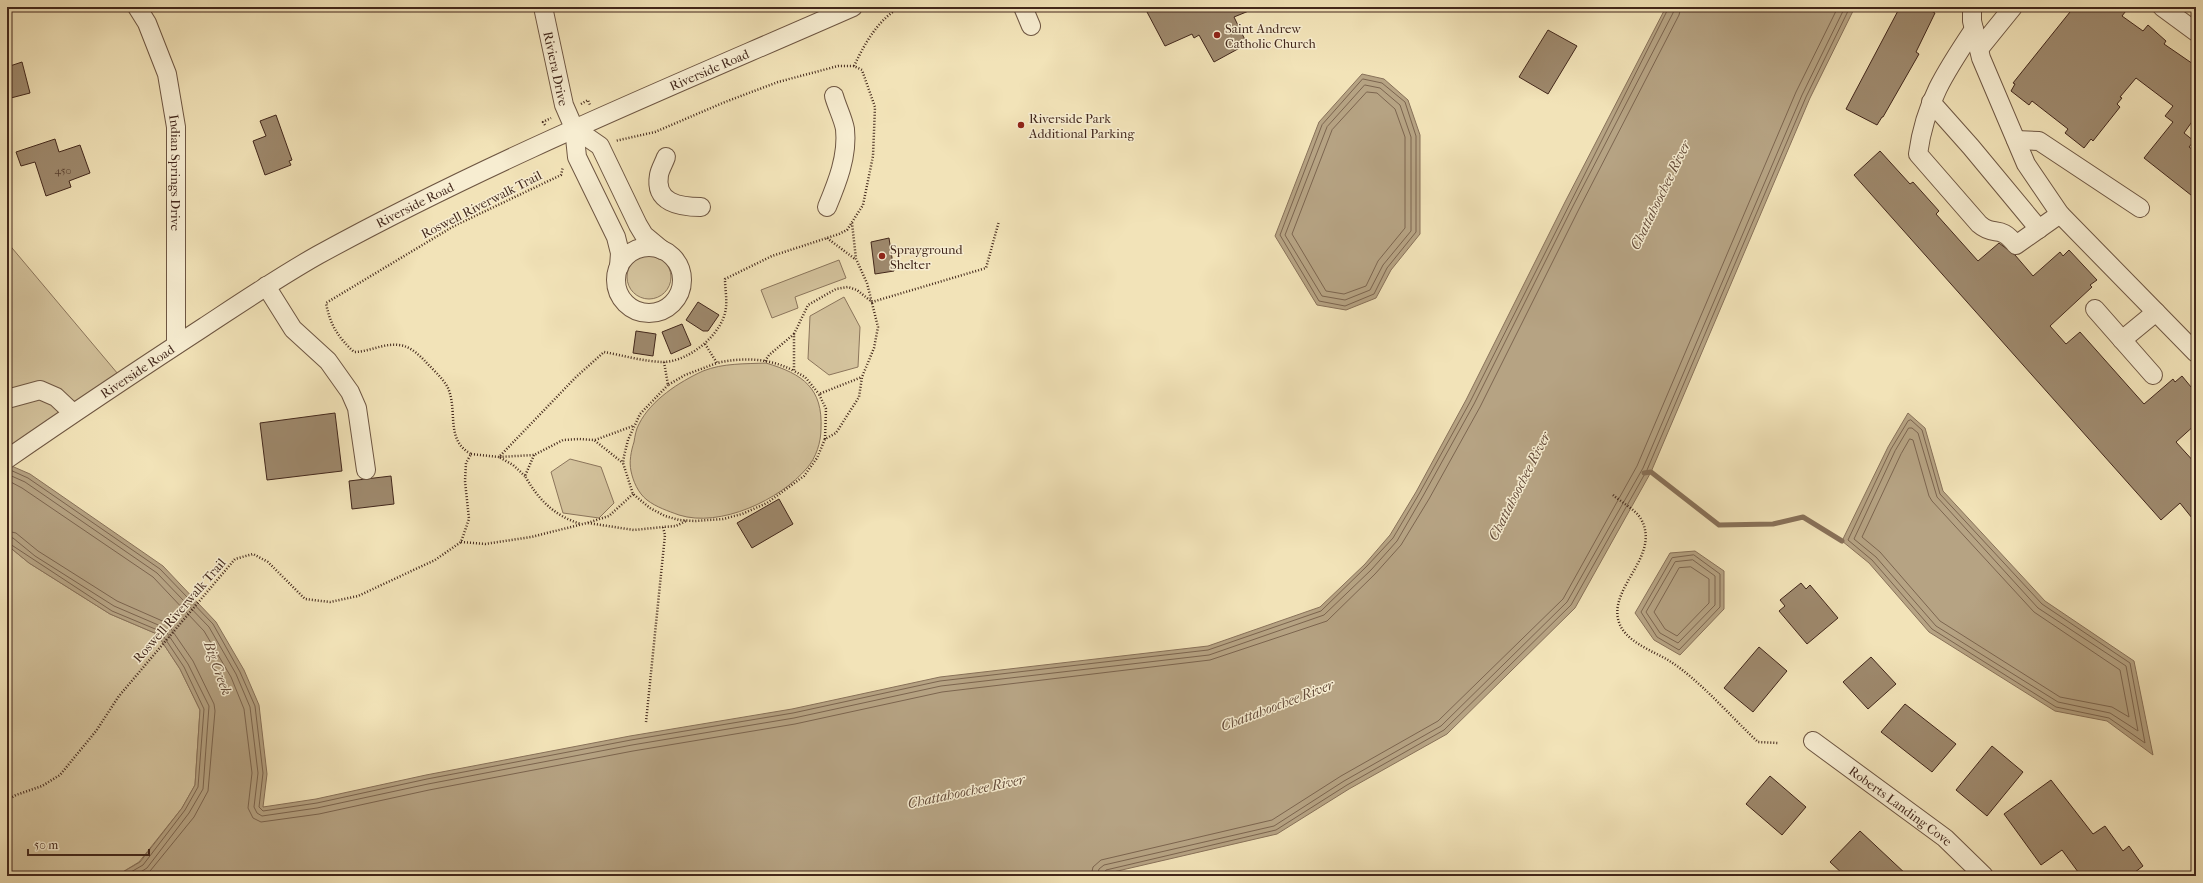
<svg xmlns="http://www.w3.org/2000/svg" width="2203" height="883" viewBox="0 0 2203 883" font-family="'IM FELL French Canon',serif">
  <style>
    .green { fill: #d4c39d; stroke: #8b755c }
    .water { fill: #b6a383; stroke: #887159 }
    .lines { fill: none; stroke-linecap: round; stroke-linejoin: round }
    .shore { stroke: #7c654f; stroke-width: 1 }
    .stream { stroke: #887159; stroke-width: 5 }
    .building { fill: #9e896d; stroke: #42271b }
    .minor-casing { stroke: #6e5642; stroke-width: 20 }
    .path { stroke: #42271b; stroke-width: 2.5; stroke-dasharray: 1 2; stroke-linecap: butt }
    .minor { stroke: #f7edd1; stroke-width: 18 }
    .poi-dot { fill: #8f2418; stroke: #f7edd1; stroke-width: 1.5 }
    .labels { text-anchor: middle; stroke-width: 3; stroke-linejoin: round; paint-order: stroke }
    .number-label { font-size: 11px; fill: #594030 }
    .poi-label { font-size: 13px; fill: #42271b; stroke: #f7edd1; text-anchor: start }
    .street-label { font-size: 13px; fill: #42271b; stroke: #f7edd1 }
    .water-label { font-size: 14px; font-style: italic; fill: #654c3a; stroke: #f7edd1 }
  </style>
  <rect width="100%" height="100%" fill="#f2e3b8"/>
  <filter id="stains"><feTurbulence type="fractalNoise" baseFrequency=".005" numOctaves="4"/><feColorMatrix values="0 0 0 0 .2 0 0 0 0 .09 0 0 0 0 .02 0 0 0 .5 -.17"/></filter>
  <radialGradient id="worn" r=".72"><stop offset=".6" stop-color="#630" stop-opacity="0"/><stop offset="1" stop-color="#630" stop-opacity=".3"/></radialGradient>
  <path class="green" d="M7,242l111,132 -111,74z
    M627 277a22 22 0 1 1 44 0a22 22 0 1 1-44 0Z
    M839,260l7,18 -51,19 3,11 -26,10 -11,-28z
    M844,297l16,30 -2,40 -29,8 -21,-16 2,-43z
    M766,363c37,11 57,25 55,66 0,13 -5,29 -14,39 -27,32 -87,60 -128,47 -11,-4 -23,-8 -32,-15 -9,-7 -14,-19 -16,-29 -2,-9 0,-20 3,-29 1,-6 2,-13 5,-18 12,-24 40,-42 64,-53 20,-8 42,-7 63,-8z
    M570,459l31,8 13,36 -15,15 -36,-5 -12,-41z
    M7,545l22,18 81,51 47,20 23,35 20,41 -5,75 -13,23 -43,54 -23,14h-109z"/>
  <path class="water" d="M1666,7h189l-45,91 -159,374 -76,136 -128,126 -98,55 -72,45 -181,42h-980l24,-14 42,-54 13,-23 5,-75 -20,-41 -23,-35 -47,-20 -81,-51 -22,-18v-81l23,10 133,92 53,56 28,48 15,35 8,69 -4,33 53,-8 110,-24 204,-39 162,-27 148,-32 268,-31 112,-39 45,-43 25,-29 26,-43 50,-92 99,-198z
    M1362,74l22,5 24,21 12,35v99l-29,36 -15,28 -30,12 -29,-5 -42,-69 44,-114z
    M1908,413l17,15 18,63 102,110 89,60 19,94 -46,-34 -52,-10 -126,-79 -60,-69 -27,-22 46,-94z
    M1695,551l29,20v38l-44,46 -26,-15 -19,-27 35,-60z"/>
  <g class="lines">
    <path class="shore" d="M1363,79l19,4 23,19 11,34v96l-29,36 -13,26 -29,12 -26,-5 -39,-66 42,-110z
      M1365,85l15,3 20,17 11,32v94l-28,34 -13,25 -25,10 -23,-4 -37,-61 42,-108z
      M1367,92l10,1 18,16 10,28v91l-27,33 -12,25 -22,8 -18,-3 -34,-57 40,-104z
      M1911,420l11,10 18,64 102,110 88,59 15,80 -36,-25 -53,-11 -124,-78 -60,-69 -24,-20 43,-91 17,-28z
      M1909,428h3l6,5 19,64 101,111 88,58 12,65 -28,-18 -52,-11 -122,-76 -60,-69 -22,-18 41,-88z
      M1910,439l3,1 16,56 3,5 102,111 86,58 9,47 -17,-10 -52,-10 -120,-76 -60,-69 -18,-15 39,-83z
      M8,469l20,9 132,91 53,55 27,48 15,34 8,67 -4,34 4,4 54,-8 110,-24 204,-39 162,-27 147,-32 268,-31 113,-39 46,-45 26,-28 26,-44 51,-92 199,-395
      M7,474l18,8 132,91 52,54 27,47 14,33 8,66 -4,34 3,6 5,3 55,-8 111,-24 204,-39 162,-27 147,-32 268,-31 115,-40 47,-45 26,-29 26,-45 51,-92 99,-198 100,-193 2,-6
      M7,480l15,8 131,89 51,54 27,46 13,32 8,64 -4,35 5,10 8,4 58,-8 110,-24 204,-39 162,-27 147,-32 268,-32 117,-39 48,-47 26,-29 28,-46 51,-92 99,-198 100,-194 2,-8
      M7,531l9,2 22,18 79,50 50,22 26,38 21,43 1,7 -7,80 -14,26 -48,59
      M7,537l6,1 22,18 79,50 49,21 25,37 21,42 -6,83 -14,24 -42,55 -13,8
      M7,542l105,69 48,20 24,36 20,42 -6,78 -13,23 -42,55 -19,11
      M1694,555l26,19v33l-41,43 -22,-13 -16,-25 31,-54z
      M1693,560l22,16v29l-37,38 -18,-10 -14,-21 29,-50z
      M1691,567l18,12v24l-32,33 -12,-7 -11,-17 25,-44z
      M1091,876l2,-9 8,-7 171,-40 69,-44 97,-55 125,-122 74,-133 159,-374 42,-85
      M1097,876l2,-7 5,-4 170,-39 70,-45 97,-55 126,-124 76,-134 159,-373 43,-88
      M1102,876l4,-6 170,-40 71,-45 97,-55 127,-125 76,-135 159,-373 44,-90"/>
    <path class="stream" d="M1644,473l7,-1 68,53 54,-1 30,-7 39,24"/>
  </g>
  <path class="building" d="M1157,7h99v1l-22,9 13,27 -33,18 -15,-27 -5,3 -2,-4 -27,12 -18,-34z
    M1900,7h24l11,6 -19,39 3,2 -36,63h-1l-5,8 -31,-16z
    M2074,7h55l-7,9 21,15 5,-6 18,16 -2,3 32,22v50l-12,17 10,8 -5,6 7,5v47l-52,-41 29,-36 -8,-6 8,-10 -37,-28 -16,19 2,1 -5,6 3,3 -27,34 -2,-2 -7,9 -19,-15 3,-4 -36,-28 -3,4 -18,-14 4,-7 -2,-1z
    M1548,30l29,16 -29,48 -29,-17z
    M22,62l8,31 -23,6v-32z
    M276,115l16,45 -3,1 2,4 -26,10 -12,-34 13,-5 -6,-15z
    M55,139l4,13 21,-7 10,28 -21,8 2,6 -25,9 -11,-34 -14,4 -5,-14z
    M1880,151l30,33 3,-2 26,29 -3,3 42,47 21,-18 16,12 18,21 27,-24 3,4 6,-6 28,30 -7,5 2,2 -42,39 16,18 14,-12 64,72 29,-25 2,3 7,-6 14,17v31l-20,18 20,22v59l-16,-20 -19,17 -307,-345z
    M889,238l5,33 -19,3 -4,-32z
    M698,302l21,13 -11,16h-5l-17,-11z
    M682,324l9,21 -20,9 -9,-22z
    M636,331l20,3 -3,22 -20,-3z
    M335,413l7,58 -75,9 -7,-57z
    M391,476l3,28 -42,5 -3,-28z
    M779,499l14,25 -41,24 -15,-25z
    M1801,583l5,6 4,-4 28,33 -31,26 -28,-33 6,-5 -5,-6z
    M1759,647l28,24 -34,41 -29,-24z
    M1871,657l25,27 -28,25 -25,-27z
    M1905,704l51,40 -24,28 -51,-40z
    M1992,746l31,26 -36,44 -31,-26z
    M1770,776l36,31 -24,28 -36,-31z
    M2051,780l42,54 12,-8 18,25 6,-5 14,20 -13,10h-49l-19,-26 -21,15 -37,-51z
    M1860,831l48,45h-63l-15,-14z"/>
  <g class="lines">
    <defs>
      <g id="minor">
        <path id="s1" d="M137,7l10,16 20,51 9,53v218"/>
        <path id="s2" d="M543,7l21,98 10,23 3,29 39,80 4,16 -1,14"/>
        <path d="M1023,7l8,19"/>
        <path d="M1972,7v14l9,37 45,106 34,50 136,139"/>
        <path d="M2162,7l34,25"/>
        <path d="M1974,29c-28,42 -49,73 -56,125l61,70c16,14 20,-1 37,21l44,-31"/>
        <path d="M1979,49l34,-42"/>
        <path d="M1931,102l40,45 68,82"/>
        <path d="M574,128l26,18 38,79 6,10 18,15"/>
        <path d="M2016,140l23,1 101,67"/>
        <path d="M666,157c-2,6 -6,12 -7,18 -5,28 21,32 42,32"/>
        <path d="M827,207c10,-24 21,-51 18,-78 -2,-11 -8,-22 -11,-33"/>
        <circle cx="649" cy="280" r="33"/>
        <path d="M266,286l27,43 35,32 22,31 7,16 9,62"/>
        <path d="M2095,309l58,66"/>
        <path d="M2122,340l34,-28"/>
        <path d="M7,399l33,-9 16,7 17,16"/>
        <path id="s3" d="M7,459c65,-45 131,-89 197,-132 38,-25 75,-50 114,-72 173,-95 355,-169 535,-248"/>
        <path id="s4" d="M1813,741l132,97 39,38"/>
      </g>
    </defs>
    <use href="#minor" class="minor-casing"/>
    <path class="path" d="M1865,9l1,-2
      M854,66c11,-23 25,-48 47,-59
      M581,104l7,-4 2,5
      M545,125l-2,-3 8,-4
      M827,238l28,21
      M794,334l14,-29 28,-16 12,-2 9,3 15,12 114,-34 13,-47
      M705,344l12,19c26,-6 53,-5 77,8
      M765,361l4,-6 25,-21v37l11,6 14,17
      M664,362l4,23 17,-10 32,-12
      M668,385l-28,29 -12,26 -4,16 -1,7 10,31 17,14 15,8 14,4 16,1 28,-2 19,-5 25,-11 37,-27 13,-18 8,-19 11,-6 23,-36 3,-20 12,-29 4,-21 -11,-44 -11,-24 -4,-36
      M825,439l1,-30 -7,-15 43,-17
      M595,440l38,-14
      M471,454l28,3 77,-80 28,-25c17,3 42,10 60,10 26,-1 60,-29 62,-55 1,-9 -1,-19 -1,-28l47,-23 67,-22 8,-4 16,-25 10,-49 2,-49 -13,-37 -8,-4h-16l-60,16 -53,20 -70,30 -40,9
      M534,455l-9,21c13,23 29,40 56,48
      M525,476l-12,-11 -14,-8 35,-2 29,-15 16,-1 15,1 29,23
      M1613,495c8,7 23,15 28,24 20,36 -30,66 -23,100 5,22 33,31 50,41 31,19 63,57 90,82l20,1
      M588,523l46,7 29,-3
      M461,542l24,2 46,-7 56,-14 22,-7 24,-22
      M646,722l19,-187 -2,-8 13,-1 10,-5
      M7,800l9,-5 26,-9 18,-11 36,-44 23,-35 116,-137 18,-5 15,8 37,37 25,3 28,-6 77,-36 26,-18 8,-23 -4,-38 1,-18 5,-9c-26,-14 -13,-43 -23,-66 -5,-10 -16,-19 -24,-28 -7,-7 -15,-14 -25,-15 -16,-2 -30,7 -45,7 -16,-15 -24,-27 -28,-49l128,-77 107,-51 2,-8"/>
    <use href="#minor" class="minor"/>
  </g>
  <g class="poi-dot">
    <circle cx="1217" cy="35" r="4"/>
    <circle cx="1021" cy="125" r="4"/>
    <circle cx="882" cy="256" r="4"/>
  </g>
  <g class="labels">
    <g class="number-label">
      <text x="63" y="174">450</text>
    </g>
    <g class="poi-label">
      <text x="1225" y="33">Saint Andrew<tspan x="1225" dy="15">Catholic Church</tspan></text>
      <text x="1029" y="123">Riverside Park<tspan x="1029" dy="15">Additional Parking</tspan></text>
      <text x="890" y="254">Sprayground<tspan x="890" dy="15">Shelter</tspan></text>
    </g>
    <g class="street-label">
      <text dy="5" stroke="none"><textPath href="#s2" startOffset="63">Riviera Drive</textPath></text>
      <text dy="5" stroke="none"><textPath href="#s3" startOffset="805">Riverside Road</textPath></text>
      <text dy="5" stroke="none"><textPath href="#s1" startOffset="173">Indian Springs Drive</textPath></text>
      <text transform="translate(481 204) rotate(-27)" y="5">Roswell Riverwalk Trail</text>
      <text dy="5" stroke="none"><textPath href="#s3" startOffset="481">Riverside Road</textPath></text>
      <text dy="5" stroke="none"><textPath href="#s3" startOffset="157">Riverside Road</textPath></text>
      <text transform="translate(179 610) rotate(-49)" y="5">Roswell Riverwalk Trail</text>
      <text dy="5" stroke="none"><textPath href="#s4" startOffset="109">Roberts Landing Cove</textPath></text>
    </g>
    <g class="water-label">
      <text transform="translate(1660 195) rotate(-64)" y="5">Chattahoochee River</text>
      <text transform="translate(1519 486) rotate(-63)" y="5">Chattahoochee River</text>
      <text transform="translate(218 668) rotate(70)" y="5">Big Creek</text>
      <text transform="translate(1277 705) rotate(-21)" y="5">Chattahoochee River</text>
      <text transform="translate(966 791) rotate(-12)" y="5">Chattahoochee River</text>
    </g>
  </g>
  <rect width="2203" height="883" fill="none" stroke="#f2e3b8" stroke-width="24"/>
  <rect x="8" y="8" width="2187" height="867" fill="none" stroke="#42271b" stroke-width="2"/>
  <rect x="12" y="12" width="2179" height="859" fill="none" stroke="#42271b"/>
  <path d="M28 849v6h121v-6" fill="none" stroke="#42271b" stroke-width="2"/>
  <text x="34" y="849" font-size="12" fill="#42271b" stroke="#f7edd1" stroke-width="3" paint-order="stroke">50 m</text>
  <rect width="100%" height="100%" filter="url(#stains)"/>
  <rect width="100%" height="100%" fill="url(#worn)"/>
</svg>
